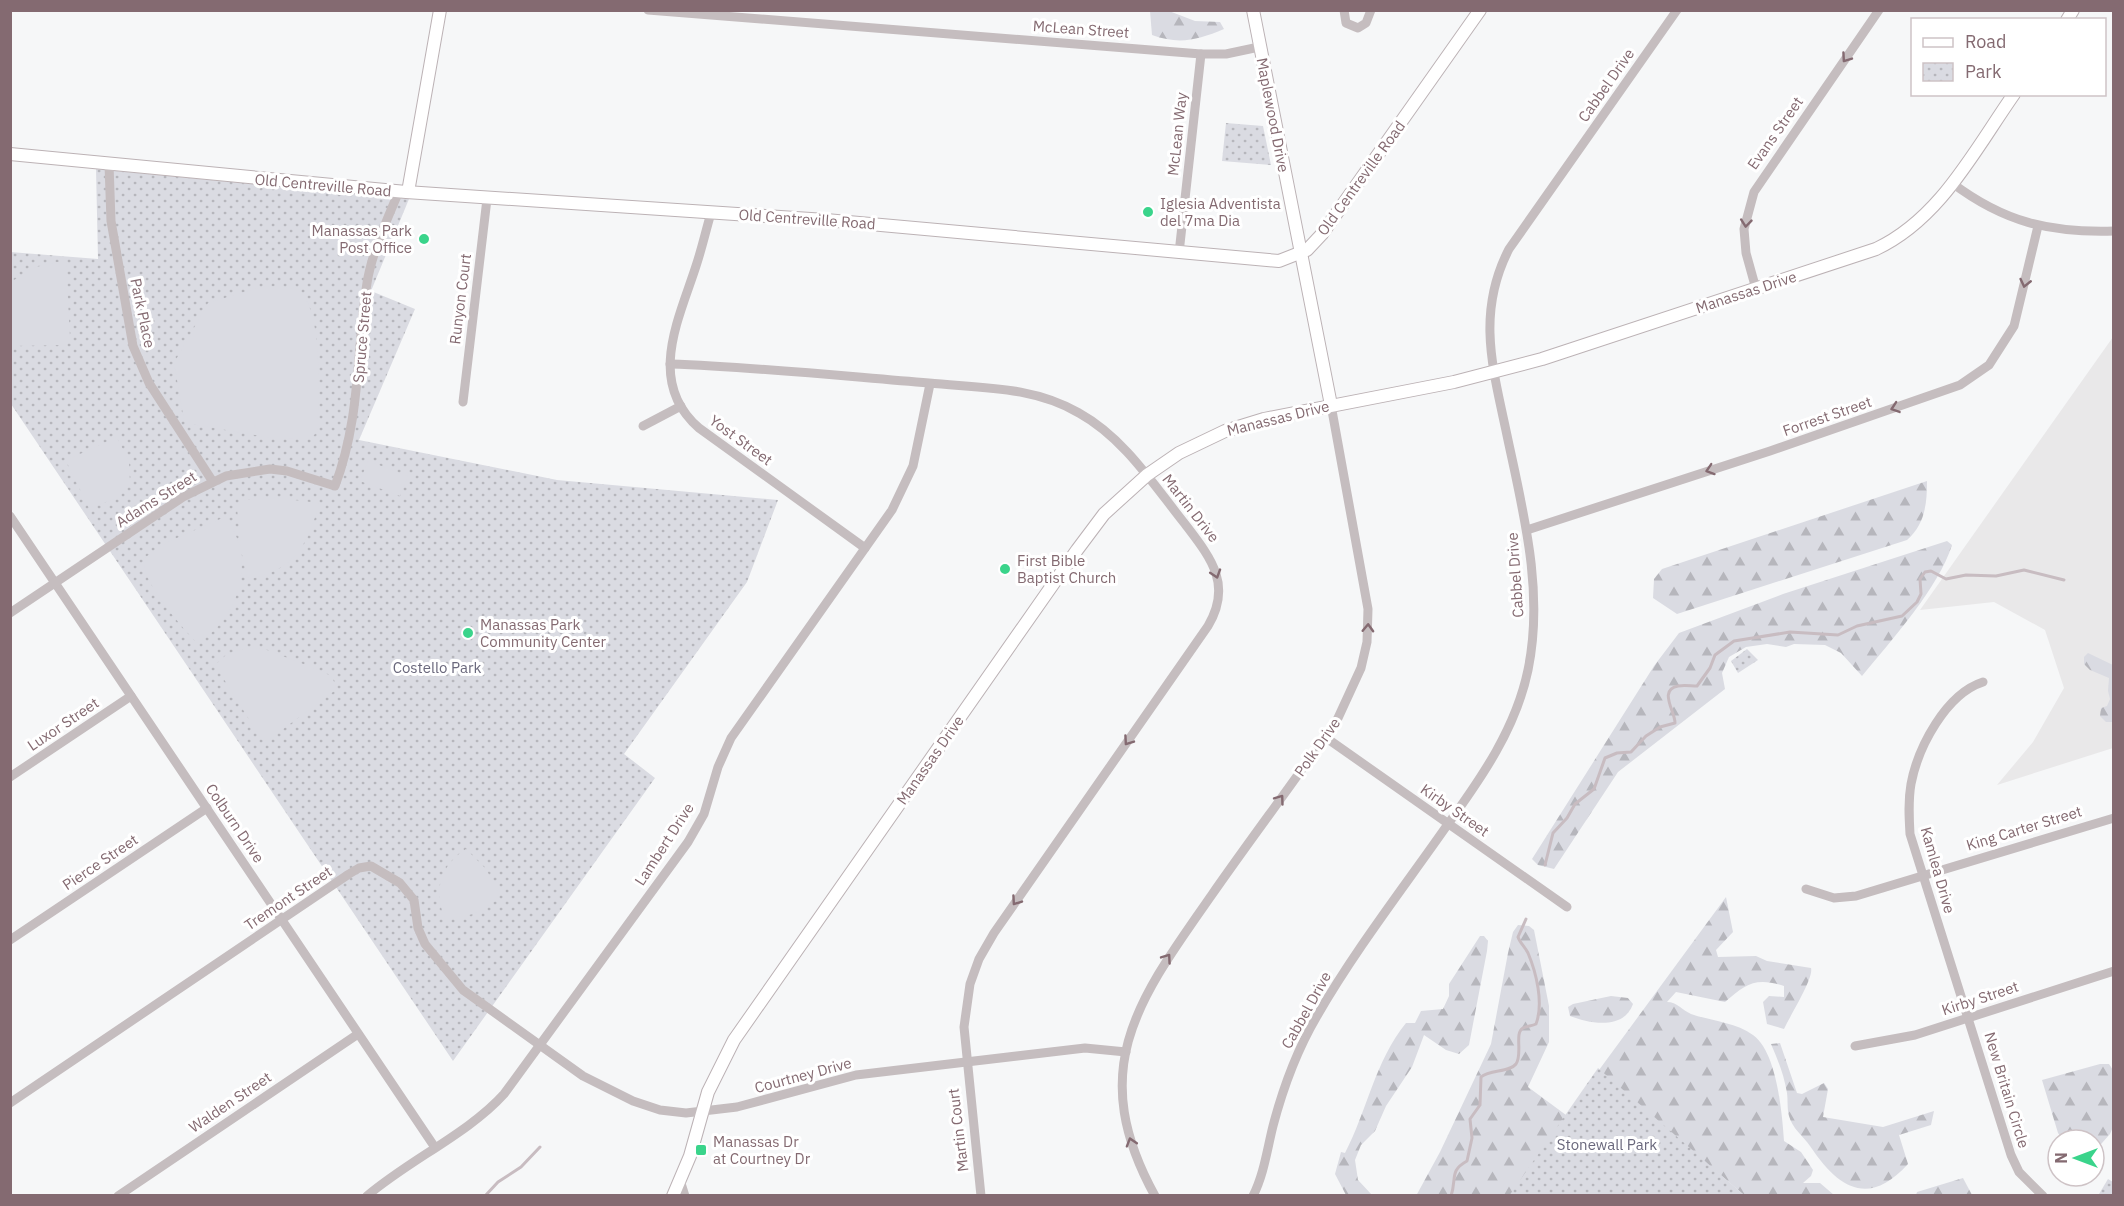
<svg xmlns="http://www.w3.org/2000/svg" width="2124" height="1206" font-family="'IBM Plex Sans',sans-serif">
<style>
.built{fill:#e9e8e9}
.forest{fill:url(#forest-firs)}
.park{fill:url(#park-dots)}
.pitch{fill:#dadbe2}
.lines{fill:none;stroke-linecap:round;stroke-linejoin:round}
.stream{stroke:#c8bcc1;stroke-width:3}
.secondary-casing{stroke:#bcb2b5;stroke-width:14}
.street{stroke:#c5bdbf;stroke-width:9}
.secondary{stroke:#fff;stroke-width:12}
.oneway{stroke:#846a71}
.poi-dot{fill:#3ad48b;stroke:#fff;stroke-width:2}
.labels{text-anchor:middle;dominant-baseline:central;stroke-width:6;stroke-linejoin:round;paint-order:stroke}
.street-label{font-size:15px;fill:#846a71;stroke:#fff}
.poi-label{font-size:15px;fill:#846a71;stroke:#fff;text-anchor:start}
.park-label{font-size:15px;fill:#6a687c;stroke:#fff}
</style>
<defs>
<pattern id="forest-firs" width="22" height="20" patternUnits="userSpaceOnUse" patternTransform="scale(1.5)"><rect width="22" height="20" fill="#dadbe2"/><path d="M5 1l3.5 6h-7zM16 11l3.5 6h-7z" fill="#b6b6bc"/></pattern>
<pattern id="park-dots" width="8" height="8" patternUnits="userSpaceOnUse" patternTransform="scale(1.5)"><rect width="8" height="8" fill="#dadbe2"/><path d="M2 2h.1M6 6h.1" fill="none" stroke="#b6b6bc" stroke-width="1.8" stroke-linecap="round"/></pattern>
</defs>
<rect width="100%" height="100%" fill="#f6f7f8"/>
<!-- built -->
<path class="built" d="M2113,337V748L1997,785L2033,742L2064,688L2045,630L1994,602L1920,610Z"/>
<!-- forest -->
<g class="forest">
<path d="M1150,11H1169L1195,21L1220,22L1224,29C1198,40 1179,45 1152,35Z"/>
<path d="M1927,481C1927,504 1925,524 1907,540L1677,614L1653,598L1654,579L1662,569Z"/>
<path d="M1947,541L1952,545C1939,587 1891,641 1862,676L1841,653L1825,645L1794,644L1786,647L1767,644L1746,647L1729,657L1722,673L1725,689L1618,772L1554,869L1538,865L1532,859L1654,666L1679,633L1783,594Z"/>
<path d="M2088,653L2113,665V722H2106L2100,716L2101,708L2107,706L2110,699L2108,691L2109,678L2090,670L2084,664V657Z"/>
<path d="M1726,897L1733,932L1716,950L1718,957L1756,956L1767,961L1811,968C1814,978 1790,1016 1784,1029L1767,1024L1763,1002L1769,996L1784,997V986C1755,977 1746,984 1725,1002L1676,992L1667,1002C1677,1002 1682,1010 1691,1014C1711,1021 1735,1022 1753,1035C1777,1052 1782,1113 1784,1141L1801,1152L1813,1170L1811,1176L1803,1183H1820L1834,1195H1744L1717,1172L1704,1166L1671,1195L1416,1196L1440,1152L1491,1044L1508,953L1513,932L1518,925L1529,926L1534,930L1549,1006V1042L1528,1087L1566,1115Z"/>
<path d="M1480,936H1484L1488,941L1487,951L1469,1045L1459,1054L1446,1050L1424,1035L1412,1067L1386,1106L1375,1131L1361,1145L1355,1160L1358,1180L1372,1195H1346L1335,1174L1341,1152L1345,1153C1367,1111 1375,1061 1406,1023H1415L1421,1011L1443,1009L1449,996V984Z"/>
<path d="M1611,996L1628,998L1633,1004C1624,1030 1590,1024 1570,1016L1568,1007L1573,1004Z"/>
<path d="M1780,1043L1797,1093L1802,1094L1824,1083L1828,1089L1823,1117L1883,1127L1934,1111L1931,1125L1899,1135L1908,1164C1870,1206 1840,1191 1810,1146C1803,1136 1792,1128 1789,1116C1787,1109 1788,1100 1787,1093C1784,1075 1778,1060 1771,1044Z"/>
<path d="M2100,1064H2109L2113,1070V1127L2110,1134L2094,1152V1140H2063L2058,1133L2042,1080Z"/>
<path d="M1963,1178L1972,1195H1916L1917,1192Z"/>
</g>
<!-- park -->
<g class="park">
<path d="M1226,123L1263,126L1271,165L1222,161Z"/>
<path d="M96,169L409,199L371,291L415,309L359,440L557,480L778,500L747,582L624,754L655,778L453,1061L11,404L10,252L98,259Z"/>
<path d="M1747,649L1758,660L1738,673L1731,661Z"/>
<path d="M1598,1068L1744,1195L1509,1196Z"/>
<path d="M2108,1179L2113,1182V1195H2101L2099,1194Z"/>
</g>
<!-- pitch -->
<g class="pitch">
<path d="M57,262L66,263L70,338L64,345L11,346V282L32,268Z"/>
<path d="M261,287C273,287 292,284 302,294C323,316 319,403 317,432L310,439L272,438L186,423L184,420L174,363L208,303Z"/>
<path d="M117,437L129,462L130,484L115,499L89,508L67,463L69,459Z"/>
<path d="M368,461L408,476L400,496L360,481Z"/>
<path d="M268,497L319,503C308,545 295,569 250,579L247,577L241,550C245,588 231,623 197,643C181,626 140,581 144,558L170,541L227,516L241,547L237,508L241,501Z"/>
<path d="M250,647L267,650L324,672L332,677L337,689L267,741L262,740L215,665L227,654Z"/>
<path d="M466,849L486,869L499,893L497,900L473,914L446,920C432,893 440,865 466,849Z"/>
</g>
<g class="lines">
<!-- stream -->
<g class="stream">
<path d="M1545,865L1553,833L1567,818L1575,804L1594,789L1605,758L1617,753L1631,752L1646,736L1660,727L1675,723C1675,711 1658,690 1678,686C1684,685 1691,686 1697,686L1710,668L1715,655L1734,641L1790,632L1838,635L1857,626L1902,616L1917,602L1921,594L1920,579L1925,572L1931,571L1946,579L1966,575L1996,576L2024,570L2064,580"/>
<path d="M485,1196L498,1182L521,1167L540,1147"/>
<path d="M1451,1196C1457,1178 1449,1171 1467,1161L1472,1138L1470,1119L1480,1105L1481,1077C1490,1069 1509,1073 1516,1064C1523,1054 1514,1033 1523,1028C1527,1026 1532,1026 1536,1024C1544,1003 1536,972 1528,953C1525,947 1520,943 1518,937L1526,919"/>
</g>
<defs>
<g id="secondary">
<path d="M1253,10L1331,405"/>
<path d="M2067,20L2073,10"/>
<path d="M10,154L406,192L826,220L1279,261L1307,250L1322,234L1480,10"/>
<path d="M408,192L440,10"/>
<path d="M673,1196L690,1156L708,1092L734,1040L1077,550L1104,514L1147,475L1179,453L1225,431L1264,419L1454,382L1542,359L1876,249C1940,219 1974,151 2014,94"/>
</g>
</defs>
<!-- secondary casing -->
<use href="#secondary" class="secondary-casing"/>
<!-- street -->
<g class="street">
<path d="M648,10L1201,54H1226L1259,47"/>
<path d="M1344,10L1346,23L1358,28L1366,23L1371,10"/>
<path d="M109,164L111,221L133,346L149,383L213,482"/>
<path d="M1952,183C2004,222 2049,233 2114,231"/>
<path d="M711,213C706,230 702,248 696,266C679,319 646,382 699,428L865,548"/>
<path d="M1179,253L1201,54"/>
<path d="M1756,289L1746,253L1744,229L1754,192L1879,10"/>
<path d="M670,364C757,367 842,376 929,383C980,388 1033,386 1079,413C1124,438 1153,484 1185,524C1210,557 1233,584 1208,626L994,933L979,959L970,984L964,1027L981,1196"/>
<path d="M463,402L487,199"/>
<path d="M643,426L681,406"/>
<path d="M10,516L434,1146"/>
<path d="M1527,530L1770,451L1960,385L1989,365L2014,326L2038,226"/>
<path d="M10,613L183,497L226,476L270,469L287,471L335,486C361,417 356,353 367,283C372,252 387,220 399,191"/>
<path d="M1983,682C1946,694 1918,747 1911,784C1908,801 1909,817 1910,834L2011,1155L2019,1172L2043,1196"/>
<path d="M1325,737L1567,907"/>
<path d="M10,777L131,696"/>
<path d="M1806,889L1834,898L1856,896L2114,818"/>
<path d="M10,940L207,808"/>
<path d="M1855,1046L1915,1035L2114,971"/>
<path d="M10,1103L349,874L359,868L371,866L400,883L414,900L418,928L425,944L463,990L583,1076L633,1101L660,1110L686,1113L737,1107L856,1075L1085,1048L1126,1052"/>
<path d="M680,1180L685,1196"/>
<path d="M118,1196L358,1034"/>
<path d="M367,1196C409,1160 469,1133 504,1094L688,842L704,814L718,767L731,738L892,510L913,466L930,384"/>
<path d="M1155,1196C1085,1069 1138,1000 1211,896C1252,837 1297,778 1338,718L1361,668L1367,642L1368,609L1331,405"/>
<path d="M1253,1196C1264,1174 1267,1150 1273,1126C1283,1088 1297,1050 1317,1016C1355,950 1404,887 1448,824C1482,777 1516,728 1528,670C1544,593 1524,515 1508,440C1494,372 1475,315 1509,249L1677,10"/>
</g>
<!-- secondary -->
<use href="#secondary" class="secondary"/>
</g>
<!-- one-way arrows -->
<defs><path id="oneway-chevron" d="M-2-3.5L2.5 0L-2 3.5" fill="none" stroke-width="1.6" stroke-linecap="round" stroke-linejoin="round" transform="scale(1.5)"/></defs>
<g class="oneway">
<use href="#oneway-chevron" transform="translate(1846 58) rotate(125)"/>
<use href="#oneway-chevron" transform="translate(1746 223) rotate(96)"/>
<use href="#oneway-chevron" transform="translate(2025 283) rotate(103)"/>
<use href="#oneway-chevron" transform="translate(1895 408) rotate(161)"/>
<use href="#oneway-chevron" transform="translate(1710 470) rotate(162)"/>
<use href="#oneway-chevron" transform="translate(1216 574) rotate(72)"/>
<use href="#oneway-chevron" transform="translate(1368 628) rotate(-88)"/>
<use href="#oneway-chevron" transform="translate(1128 741) rotate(125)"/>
<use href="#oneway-chevron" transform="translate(1280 799) rotate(-54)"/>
<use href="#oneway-chevron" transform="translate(1016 901) rotate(125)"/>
<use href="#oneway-chevron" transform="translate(1167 958) rotate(-55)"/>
<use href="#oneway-chevron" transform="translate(1131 1142) rotate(-107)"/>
</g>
<!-- markers -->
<g class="poi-dot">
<circle cx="1148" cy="212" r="6"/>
<circle cx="424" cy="239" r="6"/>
<circle cx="1005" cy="569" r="6"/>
<circle cx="468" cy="633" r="6"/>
<rect x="695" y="1144" width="12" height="12" rx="3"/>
</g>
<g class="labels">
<!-- street labels -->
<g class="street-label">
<text transform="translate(1081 29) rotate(4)">McLean Street</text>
<text transform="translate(1606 85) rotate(-55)">Cabbel Drive</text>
<text transform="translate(1273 115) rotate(79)">Maplewood Drive</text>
<text transform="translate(1775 133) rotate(-55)">Evans Street</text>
<text transform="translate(1177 134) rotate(-84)">McLean Way</text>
<text transform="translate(1361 178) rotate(-54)">Old Centreville Road</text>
<text transform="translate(323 185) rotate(5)">Old Centreville Road</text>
<text transform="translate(807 219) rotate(4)">Old Centreville Road</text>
<text transform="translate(1746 292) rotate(-18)">Manassas Drive</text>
<text transform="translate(460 299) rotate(-83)">Runyon Court</text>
<text transform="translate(143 313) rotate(78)">Park Place</text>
<text transform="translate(362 337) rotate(-85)">Spruce Street</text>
<text transform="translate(1827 416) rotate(-19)">Forrest Street</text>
<text transform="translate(1278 418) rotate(-14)">Manassas Drive</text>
<text transform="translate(741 440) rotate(36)">Yost Street</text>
<text transform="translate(156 499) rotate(-32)">Adams Street</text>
<text transform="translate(1191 508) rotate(52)">Martin Drive</text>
<text transform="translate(1515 575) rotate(-94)">Cabbel Drive</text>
<text transform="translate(63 724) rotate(-34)">Luxor Street</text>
<text transform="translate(1317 747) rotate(-55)">Polk Drive</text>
<text transform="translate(930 760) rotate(-55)">Manassas Drive</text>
<text transform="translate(1455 810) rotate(35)">Kirby Street</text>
<text transform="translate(235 823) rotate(56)">Colburn Drive</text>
<text transform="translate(2024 828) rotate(-17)">King Carter Street</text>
<text transform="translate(664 844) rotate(-57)">Lambert Drive</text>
<text transform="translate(100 862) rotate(-34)">Pierce Street</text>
<text transform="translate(1938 870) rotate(74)">Kamlea Drive</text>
<text transform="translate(288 898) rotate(-34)">Tremont Street</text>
<text transform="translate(1980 998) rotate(-18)">Kirby Street</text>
<text transform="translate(1306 1010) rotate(-61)">Cabbel Drive</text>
<text transform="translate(803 1075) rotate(-15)">Courtney Drive</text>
<text transform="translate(2007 1090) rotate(73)">New Britain Circle</text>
<text transform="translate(230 1102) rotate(-34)">Walden Street</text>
<text transform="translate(958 1130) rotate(-97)">Martin Court</text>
</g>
<!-- poi labels -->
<g class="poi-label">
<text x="1160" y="203">Iglesia Adventista<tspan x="1160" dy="17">del 7ma Dia</tspan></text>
<text x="412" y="230" text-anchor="end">Manassas Park<tspan x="412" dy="17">Post Office</tspan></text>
<text x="1017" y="560">First Bible<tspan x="1017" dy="17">Baptist Church</tspan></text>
<text x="480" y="624">Manassas Park<tspan x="480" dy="17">Community Center</tspan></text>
<text x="713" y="1141">Manassas Dr<tspan x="713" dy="17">at Courtney Dr</tspan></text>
</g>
<!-- park labels -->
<g class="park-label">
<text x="437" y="667">Costello Park</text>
<text x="1607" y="1144">Stonewall Park</text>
</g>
</g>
<!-- border -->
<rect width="2124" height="1206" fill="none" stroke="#846a71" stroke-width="24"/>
<!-- legend -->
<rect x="1911" y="18" width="195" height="78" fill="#ffffff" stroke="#cec3c6" stroke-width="1.5"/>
<rect x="1923" y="38" width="30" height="9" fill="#ffffff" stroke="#cec3c6" stroke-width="1.5"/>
<text x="1965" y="48" font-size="18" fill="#846a71">Road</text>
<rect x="1923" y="63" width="30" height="18" fill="url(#park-dots)" stroke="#cec3c6" stroke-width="1.5"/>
<text x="1965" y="78" font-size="18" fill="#846a71">Park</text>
<!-- north arrow -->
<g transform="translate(2076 1158) rotate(270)"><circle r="28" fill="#ffffff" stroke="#cec3c6" stroke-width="1.5"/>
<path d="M0-4.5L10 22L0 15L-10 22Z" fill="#3ad48b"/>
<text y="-9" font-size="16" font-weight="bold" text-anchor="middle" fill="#846a71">N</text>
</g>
</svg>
